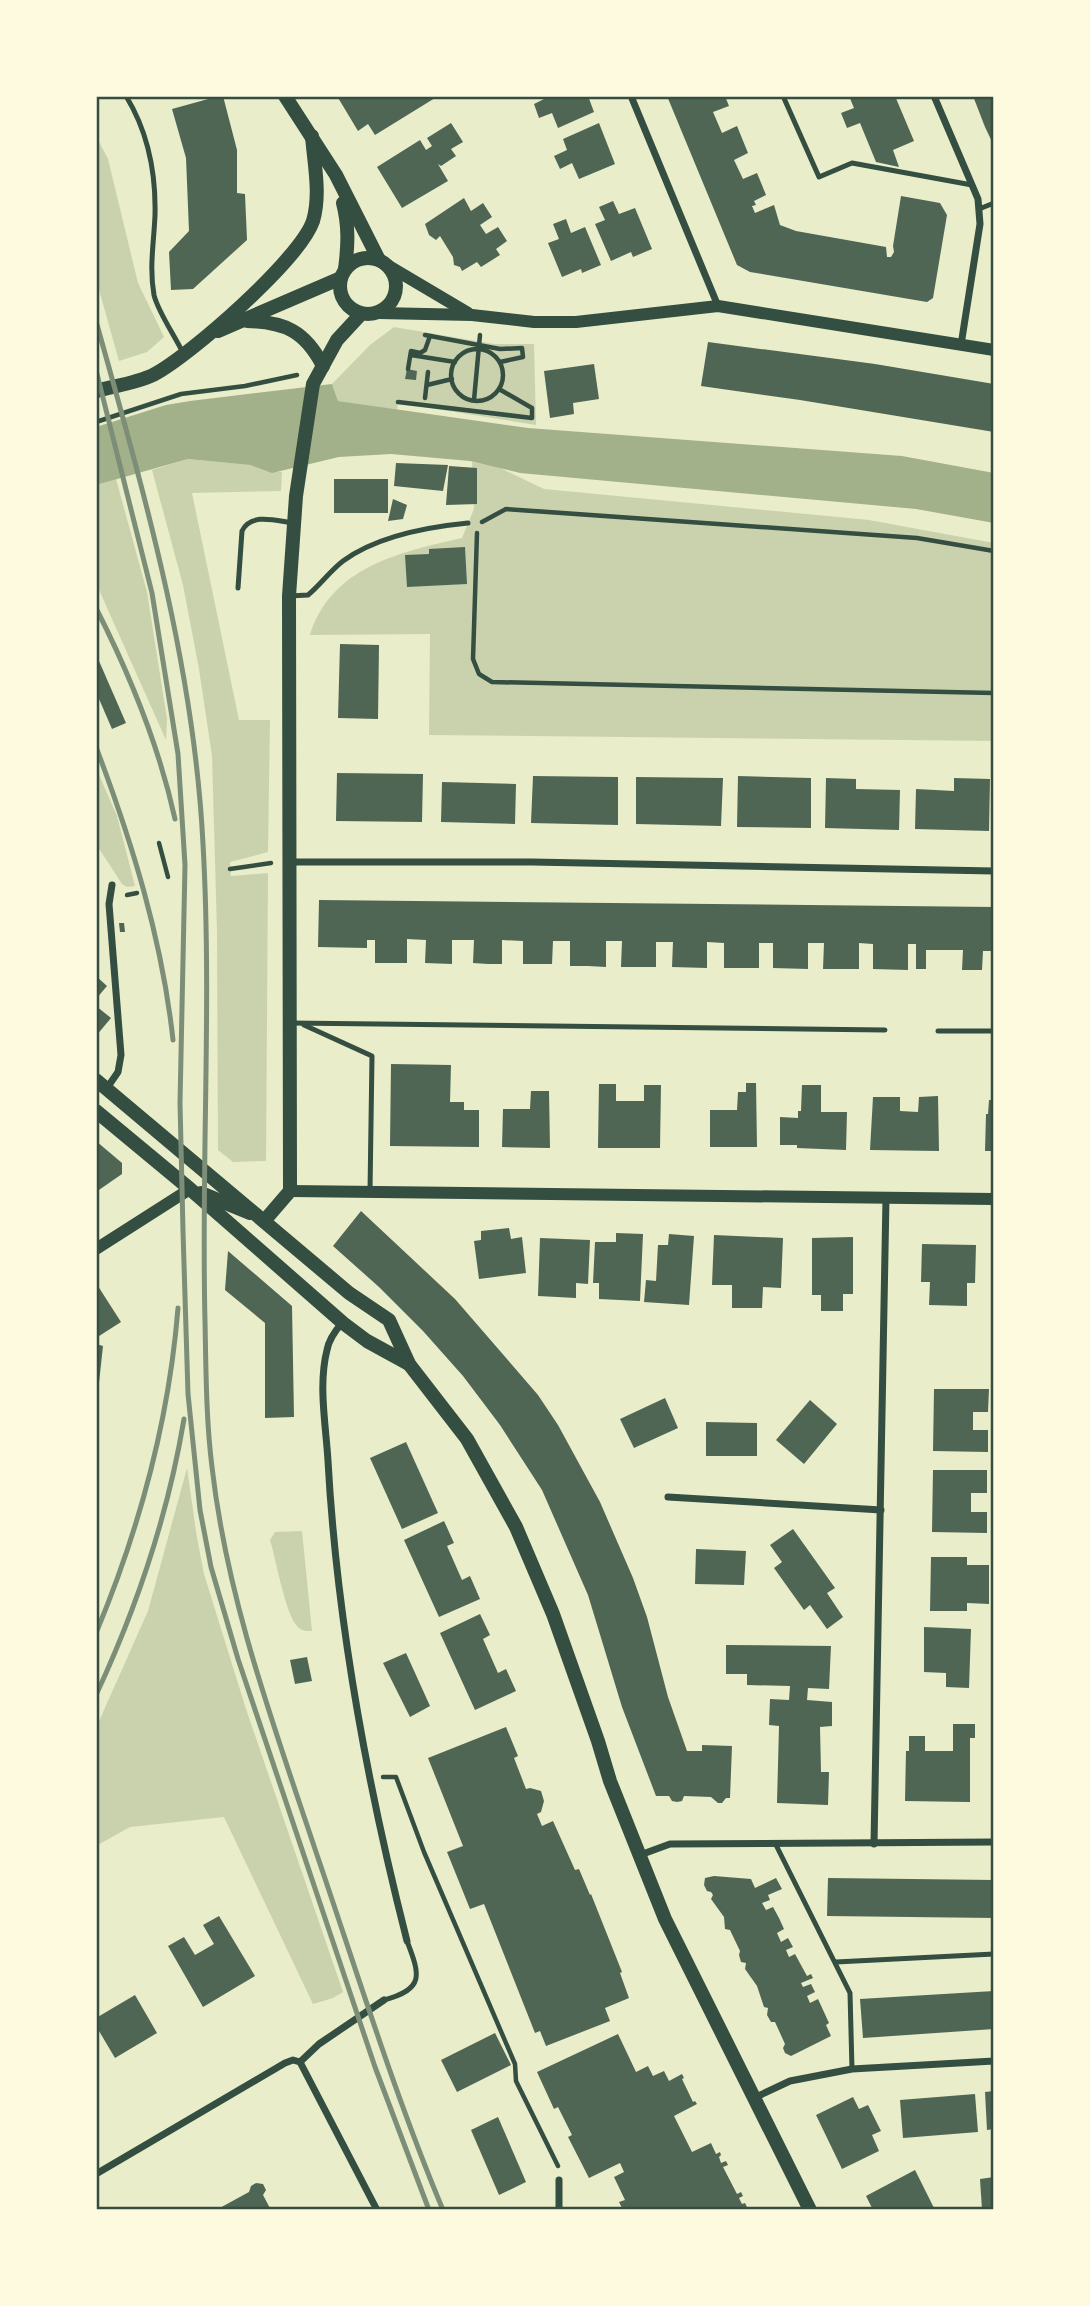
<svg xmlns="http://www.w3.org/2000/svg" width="1090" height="2306" font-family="Mulish,sans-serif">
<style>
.green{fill:#cad2ad}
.water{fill:#a3b18a}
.building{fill:#4f6655}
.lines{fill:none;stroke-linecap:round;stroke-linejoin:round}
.path{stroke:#344e41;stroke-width:4.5}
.service{stroke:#344e41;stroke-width:5}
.minor{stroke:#344e41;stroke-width:7}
.tertiary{stroke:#344e41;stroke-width:12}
.secondary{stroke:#344e41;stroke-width:14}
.rail{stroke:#7c8e77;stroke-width:5}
.neatline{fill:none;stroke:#344e41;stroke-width:2.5}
</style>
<rect width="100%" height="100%" fill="#e9edc9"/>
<!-- green -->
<g class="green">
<path d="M96,136L108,159L138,283L164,337L147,352L119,361L96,279Z"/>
<path d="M394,327L494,344H534L536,425L398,403L397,410L338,401L332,384L370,345Z"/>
<path d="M188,459L250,465L266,471L282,472L281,491L192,493L239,720H270L268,852L230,862L231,876L268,873L266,1161L233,1162L218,1150L217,931L212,756L199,669L183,585L152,470Z"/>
<path d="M472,462L498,467L544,489L869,520L994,543V741L429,735L430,634L310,635C331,567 400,552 462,538L474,509Z"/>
<path d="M116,479L147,592L167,719L166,740L96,583V485Z"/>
<path d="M96,768L117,816L135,886L127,887L122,884L96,844Z"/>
<path d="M187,1468L197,1538L204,1574L246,1709L343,1992L333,1998L313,2004L224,1817L130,1827L96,1846V1728L148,1611Z"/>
<path d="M302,1531L312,1631C306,1631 301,1631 297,1626C285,1613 276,1559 270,1540L275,1532Z"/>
</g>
<!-- water -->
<path class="water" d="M332,384L338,401L528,428L902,456L994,473V523L916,509L520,473L470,461L391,454L339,457L272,473L250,465L188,459L96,485V427L166,405L190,401Z"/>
<!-- building -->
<g class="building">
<path d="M219,96H223L237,150V193L245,194L247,240L193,289L171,290L169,252L189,231L186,158L172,109Z"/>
<path d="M337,96H434L435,98L375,135L368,124L358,131Z"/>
<path d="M545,96H588L594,112L558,128L552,113L539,118L534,104L546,98Z"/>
<path d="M667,96H725L729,106L713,112L722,133L737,126L748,153L734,160L743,179L757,173L766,195L754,201L756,205L752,206L755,213L774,205L780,225L796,231L886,247L887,257H891L894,252L893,246L901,196L940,203L947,215L933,298L927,302L750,272L737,265Z"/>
<path d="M849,96H895L914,141L893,150L899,167L876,162L860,123L847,128L841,113L854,108Z"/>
<path d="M973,96H994V146L985,127Z"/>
<path d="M451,123L463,142L451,149L456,156L441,166L438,164L448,181L402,208L377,167L420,140L426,150L432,146L427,138Z"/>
<path d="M599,123L615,164L579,179L572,163L560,169L554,156L567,150L563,139Z"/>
<path d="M464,198L471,211L483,203L492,217L480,225L486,234L498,227L507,241L496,249L500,255L481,267L477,262L462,271L460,267L454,265L453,257L440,236L436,240L429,235L425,224Z"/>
<path d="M613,201L619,214L635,208L652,249L633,257L631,252L611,261L595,224L605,220L599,207Z"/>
<path d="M566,219L571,233L585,227L601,265L582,273L581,269L562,277L548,243L559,239L553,224Z"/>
<path d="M708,342L875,364L994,384V432L800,400L701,386Z"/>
<path d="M594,364L599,399L573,403L574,414L550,418L544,371Z"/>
<path d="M407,369L417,371L416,380L405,379Z"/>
<path d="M396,463L448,465L443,491L394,486Z"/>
<path d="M449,466L477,468V504L446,505Z"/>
<rect x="334" y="479" width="54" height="34"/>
<path d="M393,499L407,505L403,519L388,521Z"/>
<path d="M465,547L467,584L407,587L405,555L429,554V549Z"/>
<path d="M340,644L379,645L378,719L338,718Z"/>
<path d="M99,661L126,723L112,729L96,692V662Z"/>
<path d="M337,773L423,774L422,822L336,821Z"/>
<path d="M533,776L618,777V825L531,823Z"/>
<path d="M738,776L811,778V828L737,827Z"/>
<path d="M636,777L723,778L721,826L636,824Z"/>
<path d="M826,778L856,779V789L900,790L899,830L825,828Z"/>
<path d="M954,778L990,779L989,831L915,829L916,789L954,791Z"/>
<path d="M442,782L516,784L515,824L441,822Z"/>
<path d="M319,900L994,907V951H983L982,970H962L963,950H926V969H916V944H908V970L873,969V944L859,943V969H823L824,943H808V969L773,968V943H759V968H724V943L707,942V968L672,967L673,942H656V967H621L622,941H606V967L588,966H570V941H553L552,964H523V941L502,940V964H488L473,963L474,940H452V964L425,963L426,940L407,939V963H375V940H367V948L318,947Z"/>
<path d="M119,923H124L125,932H120Z"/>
<path d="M96,976L107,986L96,999Z"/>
<path d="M96,1006L111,1018L96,1036Z"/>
<path d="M391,1064L451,1065L450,1102H464V1110H479V1147L390,1146Z"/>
<path d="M746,1083H756L757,1147H710V1110H737L738,1092H746Z"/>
<path d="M599,1084H616V1101H644V1085H661L660,1148H598Z"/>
<path d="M802,1085H821V1112H847L846,1150L797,1148V1145H780V1117L798,1118V1111H801Z"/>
<path d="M531,1091H549L550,1148L502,1147L503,1109H530Z"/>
<path d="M938,1096L939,1151L870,1150L873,1097H900V1111L918,1112L919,1097Z"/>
<path d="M989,1100H994V1151H985L986,1114H988Z"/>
<path d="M96,1141L122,1163V1174L96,1192Z"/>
<path d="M361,1211L455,1299L538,1395L558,1425L600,1502L633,1578L647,1617L668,1697L687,1751H702V1745L732,1746L730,1798H726L722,1803H718L711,1797L684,1796L682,1801L677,1802L672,1801L669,1796H656L622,1707L588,1595L542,1490L500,1425L463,1376L423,1331L379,1287L333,1246Z"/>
<path d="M509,1228L511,1239L522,1237L526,1273L479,1279L474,1241L481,1240V1231Z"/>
<path d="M616,1233L643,1234L640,1301L599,1299V1283H593L595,1242H616Z"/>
<path d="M669,1234L694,1236L689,1305L644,1302L646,1280L656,1281L658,1245H668Z"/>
<path d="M714,1235L783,1238L781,1288L763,1287L762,1308H732V1285H712Z"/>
<path d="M853,1237V1294H843V1311H821V1295H812V1238Z"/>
<path d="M540,1238L590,1240L588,1284L576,1283V1298L538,1296Z"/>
<path d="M922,1244L976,1245L975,1283H967V1306L929,1305L930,1282H921Z"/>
<path d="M228,1251L292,1306L294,1417L265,1418V1323L225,1290Z"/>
<path d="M96,1283L121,1322L96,1338Z"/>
<path d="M96,1344L103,1346L98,1392H96Z"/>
<path d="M934,1389H989L988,1412H973V1430H988V1452L933,1451Z"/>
<path d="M665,1398L678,1428L634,1448L620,1419Z"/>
<path d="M810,1400L837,1424L804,1464L776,1440Z"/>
<path d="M706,1422L757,1423V1456H706Z"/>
<path d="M406,1442L438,1513L402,1529L370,1458Z"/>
<path d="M933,1470H987V1493H971V1512H987V1533L932,1532Z"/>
<path d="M444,1521L454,1543L447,1546L462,1580L470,1576L480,1599L439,1617L404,1540Z"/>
<path d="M793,1529L835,1588L827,1593L843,1617L827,1629L810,1605L804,1610L774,1568L782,1562L770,1545Z"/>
<path d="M696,1549L746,1551L744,1585L695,1584Z"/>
<path d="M931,1557H967V1565H989V1604L967,1603V1611H930Z"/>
<path d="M480,1614L490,1635L483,1639L498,1673L506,1669L516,1691L475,1710L440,1633Z"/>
<path d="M924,1627L971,1629L969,1688L946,1687V1673L924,1672Z"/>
<path d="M726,1645L831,1646L829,1689L808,1688L807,1700L832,1702V1726L820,1727L821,1772H829L828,1805L777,1803L779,1726L769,1725L770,1699L789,1700L790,1686L747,1685V1674H726Z"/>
<path d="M406,1653L430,1706L410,1717L383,1663Z"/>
<path d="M307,1657L312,1681L295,1684L290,1660Z"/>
<path d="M953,1724H975V1738H970V1802L905,1801L906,1751H909V1736H925V1751H953Z"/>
<path d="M506,1727L518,1756L514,1758L526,1789L530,1788L541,1791L544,1801L541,1812L537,1814L542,1826L553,1821L575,1870L579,1869L590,1895L591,1894L622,1972L620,1973L629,1998L605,2008L610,2021L546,2046L540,2031L535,2033L484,1904L470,1909L447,1852L463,1846L428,1758Z"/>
<path d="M714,1876L751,1879L755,1888L776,1878L782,1889L768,1895L770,1900L762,1903L766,1910L773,1907L779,1918L784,1929L777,1933L781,1942L788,1938L793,1947L786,1950L789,1957L795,1954L807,1976L811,1974L813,1978L801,1983L803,1987L811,1984L815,1992L807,1996L810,2003L818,1999L829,2023L826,2025L831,2036L791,2056L785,2053L783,2048L785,2044L775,2022H771L767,2015L768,2008L764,2007L757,1986L745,1969L746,1963L741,1962L739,1955L740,1951L730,1930L725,1929L724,1917L711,1899L713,1895L711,1892L707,1891L704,1885L705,1878Z"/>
<path d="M828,1878L994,1880V1918L827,1916Z"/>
<path d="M219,1916L255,1976L203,2007L168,1946L184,1937L195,1955L214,1944L203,1925Z"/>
<path d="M994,1991V2029L863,2038L860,1999Z"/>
<path d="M135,1995L157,2033L115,2058L96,2026V2018Z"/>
<path d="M495,2033L511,2065L457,2092L441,2060Z"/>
<path d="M618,2034L636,2072L648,2066L653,2076L664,2071L669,2081L682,2074L684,2078L682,2079L693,2102L695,2101L697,2104L674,2116L692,2152L711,2143L716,2154L720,2152L721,2155L719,2157L721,2163L726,2161L728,2165L723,2167L737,2194L741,2192L743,2196L739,2198L742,2204L745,2203L747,2207L744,2210H623L619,2202L625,2200L614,2177L624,2172L620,2163L589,2178L568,2137L572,2135L558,2107L554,2109L537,2072Z"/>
<path d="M994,2091V2129L987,2130L985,2092Z"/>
<path d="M975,2094L978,2132L903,2138L900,2100Z"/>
<path d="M853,2097L859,2109L868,2105L881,2131L872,2135L879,2151L842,2169L816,2115Z"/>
<path d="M498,2117L526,2182L499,2195L471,2130Z"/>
<path d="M915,2170L935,2210H873L866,2196Z"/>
<path d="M994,2177V2210H982L980,2179Z"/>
<path d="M256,2183L263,2184L266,2190L263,2195L271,2210H216L249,2192L251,2186Z"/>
</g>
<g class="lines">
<!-- path -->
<g class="path">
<path d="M425,335L500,349L522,348L523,357L500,362"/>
<circle cx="477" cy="375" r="26"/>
<path d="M411,355L455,362"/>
<path d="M408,369L411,351L420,353L425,350L430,336"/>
<path d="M427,385L452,379"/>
<path d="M425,398L428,372"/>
<path d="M474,400L480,335"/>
<path d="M398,402L532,418V408L499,389"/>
<path d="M96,422L181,394L245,386L297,375"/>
<path d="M482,522L506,509L917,538L994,551"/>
<path d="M477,533L473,659L479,674L492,682L994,693"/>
<path d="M159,843L168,877"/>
<path d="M230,869L271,863"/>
<path d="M127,895L137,893"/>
<path d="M383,1777H396L424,1852L515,2064L516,2081L558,2166"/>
</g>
<!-- service -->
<g class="service">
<path d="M126,96C148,132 156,173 155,215C154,242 149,267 154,295C158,312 175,336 183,353"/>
<path d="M783,96L819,177L852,163L972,185"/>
<path d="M979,209L994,203"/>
<path d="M238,588L242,531C251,512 277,521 293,523"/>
<path d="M289,596L308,595C320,585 330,571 343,561C377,536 427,527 468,523"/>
<path d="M290,1023L885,1030"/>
<path d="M304,1025L372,1056L370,1191"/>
<path d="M938,1031H994"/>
<path d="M775,1843L850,1993L852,2069"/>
<path d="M836,1962L994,1954"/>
<path d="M384,2000C425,1989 420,1975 407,1941"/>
</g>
<!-- minor -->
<g class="minor">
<path d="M631,96L718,306"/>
<path d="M934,96L978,199L980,224L961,345"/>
<path d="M290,862H532L994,871"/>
<path d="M107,1088L118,1072L121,1055L109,904L112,885"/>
<path d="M342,1323C335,1331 329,1339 327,1350C318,1385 326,1426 328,1461C337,1624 367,1784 407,1941"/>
<path d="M668,1497L881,1510"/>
<path d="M874,1844L886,1198"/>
<path d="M640,1855L670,1844L994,1842"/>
<path d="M300,2062L377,2210"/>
<path d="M754,2098L790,2081L852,2069L994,2061"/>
<path d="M96,2174L285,2063L293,2060L300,2062L319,2044L384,2000"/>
<path d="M559,2180V2210"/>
</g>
<!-- tertiary -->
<g class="tertiary">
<path d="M387,265L468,313"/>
<path d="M379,313L472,315L534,322H576L718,306L994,350"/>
<path d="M290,1191L994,1199"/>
<path d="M96,1249L190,1189"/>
</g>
<!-- secondary -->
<g class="secondary">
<path d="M285,96L336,175L379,260"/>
<path d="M343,203C349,226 348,246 345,269"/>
<circle cx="368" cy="286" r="28"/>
<path d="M247,321C285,322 305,331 323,366"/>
<path d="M218,331L341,278"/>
<path d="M96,391C114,386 136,383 153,375C190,356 300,259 313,221C321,194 314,163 312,136"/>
<path d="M96,1080L349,1293L389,1320L409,1364L467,1439L516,1527L553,1614L598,1741L610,1781L665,1919L810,2210"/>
<path d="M96,1111L190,1189L343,1323L367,1341L409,1364"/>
<path d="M201,1193L250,1213"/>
<path d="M265,1220L290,1191L289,596L296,496L313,384L337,340L361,314"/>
</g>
<!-- rail -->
<g class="rail">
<path d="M96,321C144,493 194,665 203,844C212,1003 201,1162 205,1321C206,1370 206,1419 212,1467C227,1600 274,1726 316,1852C357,1972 394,2093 443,2210"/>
<path d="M96,370L152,593L178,754L185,865L180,1103L183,1231L188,1394L200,1510L211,1567L238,1659L375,2067L429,2210"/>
<path d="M96,608C130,675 159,746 175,819"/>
<path d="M96,747C132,842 162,939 173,1040"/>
<path d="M96,1633C139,1530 169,1420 178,1308"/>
<path d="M96,1695C137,1607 168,1515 184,1419"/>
</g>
</g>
<!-- border -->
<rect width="1090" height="2306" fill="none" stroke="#fefae0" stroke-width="196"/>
<rect x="98" y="98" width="894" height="2110" class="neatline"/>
</svg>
